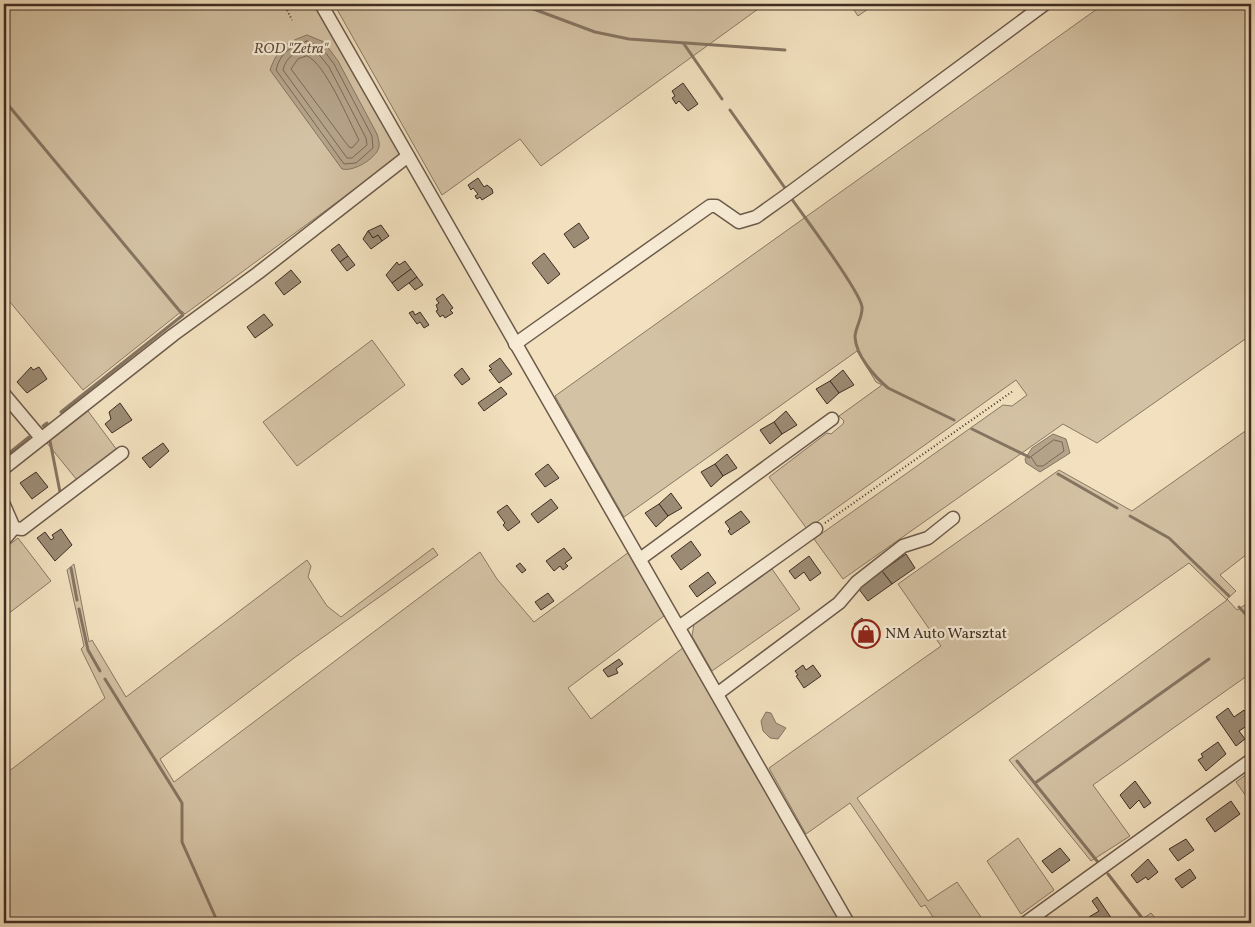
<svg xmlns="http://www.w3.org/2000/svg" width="1255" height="927" font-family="Vollkorn,serif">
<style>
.green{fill:#d4c2a4;stroke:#8a7864}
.water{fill:#b5a38a;stroke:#867461}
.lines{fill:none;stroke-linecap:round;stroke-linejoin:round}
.shore{stroke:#7a6857;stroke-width:1}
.stream{stroke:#867461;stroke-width:3}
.building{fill:#9c8b74;stroke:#3f2e24}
.minor-casing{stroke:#6c5a4a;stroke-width:15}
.path{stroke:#3f2e24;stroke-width:2;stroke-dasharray:1 2.5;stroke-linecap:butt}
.minor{stroke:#f7ebd5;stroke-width:12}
.labels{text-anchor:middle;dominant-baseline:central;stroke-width:4.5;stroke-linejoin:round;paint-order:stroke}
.park-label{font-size:15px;font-style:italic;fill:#5d4c3e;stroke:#f7ebd5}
.poi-label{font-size:15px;fill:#3f2e24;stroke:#f7ebd5;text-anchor:start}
</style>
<rect width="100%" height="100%" fill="#f2e0be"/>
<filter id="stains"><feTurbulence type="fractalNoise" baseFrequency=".004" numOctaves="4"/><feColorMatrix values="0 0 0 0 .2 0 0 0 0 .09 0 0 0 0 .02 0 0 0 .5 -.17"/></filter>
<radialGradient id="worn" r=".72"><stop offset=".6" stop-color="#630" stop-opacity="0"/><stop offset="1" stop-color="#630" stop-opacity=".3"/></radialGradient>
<!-- green -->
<g class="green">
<path d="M4,4H314L401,155L185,314L182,311L83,390L10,302L4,306Z"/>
<path d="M334,4H765L541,166L520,139L442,195Z"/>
<path d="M850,4H875L858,16Z"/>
<path d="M1104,4H1251V335L1097,443L1063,424L843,579L814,539L1003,405L1012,406L1027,395L1016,380L807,529L769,477L827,433L831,434L843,424L844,421L839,416L882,385L876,382L857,351L624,517L555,396Z"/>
<path d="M372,340L405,385L297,466L263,422Z"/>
<path d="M88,411L117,450L77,480L47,443Z"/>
<path d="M1251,427V551L1220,575L1236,591L1227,599L1237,610L1248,603L1251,606V673L1093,785L1130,836L1091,861L1009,760L1227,600L1189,563L857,798L928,901L957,882L985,923H937L925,905L921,907L850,803L806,834L769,768L941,646L898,584L1059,470L1132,511Z"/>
<path d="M18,538L51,581L4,617V549Z"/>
<path d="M433,548L438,555L294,658L160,759L174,782L480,552L497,579L534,622L629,552L664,616L568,688L591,719L684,647L738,746L843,923H4V775L105,698L81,649L84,646L67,570L74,564L89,642L92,640L126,697L307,560L311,566L308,577L327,606L341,617Z"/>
<path d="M772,569L800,609L712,671L692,636L694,624Z"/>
<path d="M1251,771V803L1236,782Z"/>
<path d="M1018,838L1054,890L1021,914L987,861Z"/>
<path d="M1151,913L1160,923H1137Z"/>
</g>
<!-- water -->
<g class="water">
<path d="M307,35L324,42L338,61L377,134C378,138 380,143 379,147C376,159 353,172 342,169L270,70C278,48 285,43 307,35Z"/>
<path d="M1053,434L1066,439L1070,453L1040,472L1026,463L1025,459L1032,448Z"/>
<path d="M766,712L771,713L776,723L786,728L778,739L770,738L763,731L761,721Z"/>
</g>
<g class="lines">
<!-- shore -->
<g class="shore">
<path d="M307,41L321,47L334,64L372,136L373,148L356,163L344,164L276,70C280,53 291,46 307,41Z"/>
<path d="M307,48L317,52L329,67L366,138L367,145L352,158H347L283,70C286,57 295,52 307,48Z"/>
<path d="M307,56C325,63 349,121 359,140L352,148L349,147L291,69L298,59Z"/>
<path d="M1054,440L1062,442L1064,451L1043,466H1037L1031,457Z"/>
</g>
<!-- stream -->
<g class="stream">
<path d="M520,4L595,32L629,39L785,50"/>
<path d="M684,44L722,99"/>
<path d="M4,100L183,315L61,412"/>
<path d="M730,110L785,188"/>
<path d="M791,198C803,215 861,292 862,307C863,317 855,328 855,337C856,356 875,377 888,388L954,420"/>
<path d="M43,426L47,423"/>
<path d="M972,429L1029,457"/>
<path d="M50,441L60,492"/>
<path d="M8,454L29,437"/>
<path d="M1058,474L1117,508"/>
<path d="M1130,516L1169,538L1229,596"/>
<path d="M71,568L77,600"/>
<path d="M1239,607L1251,620"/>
<path d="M79,609L88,650L100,671"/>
<path d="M105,679L182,803V842L218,923"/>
<path d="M1017,761L1097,861"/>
<path d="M1035,783L1209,659"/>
<path d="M1108,874L1146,923"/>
</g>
</g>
<!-- building -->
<g class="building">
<path d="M683,83L698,104L688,111L679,101L676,104L672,98L675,96L672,91Z"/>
<path d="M478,178L484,187L487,185L492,189L493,193L482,200L480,197L477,199L475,196L478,194L473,188L471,190L468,185Z"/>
<path d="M579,223L589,238L574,248L564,234Z"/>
<path d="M381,225L389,236L382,241L378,235L373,238L368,231Z"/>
<path d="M368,231L373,238L378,235L382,241L371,249L363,239Z"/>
<path d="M339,244L348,256L340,262L331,250Z"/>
<path d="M544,253L560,274L548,284L532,263Z"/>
<path d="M348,256L355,265L347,271L340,262Z"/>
<path d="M405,261L411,269L392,283L386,275L397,262L399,265Z"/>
<path d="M411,269L417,277L398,291L392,283Z"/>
<path d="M291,270L301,282L284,295L275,283Z"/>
<path d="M417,277L423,285L415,290L409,283Z"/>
<path d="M443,294L453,308L450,310L453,313L445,318L443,315L440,317L436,311L438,310L436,305L439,303L436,299Z"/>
<path d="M413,311L415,315L420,312L429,325L424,328L420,322L417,324L409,313Z"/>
<path d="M264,314L273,325L255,338L247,327Z"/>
<path d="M500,358L512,374L499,383L489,370L492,369L489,366Z"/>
<path d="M31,367L33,370L39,367L47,379L27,393L17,382Z"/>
<path d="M462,368L470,379L462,385L454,375Z"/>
<path d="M843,370L854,385L839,393L830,381Z"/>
<path d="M830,381L839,393L827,404L816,389Z"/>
<path d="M501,387L507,394L484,411L478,403Z"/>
<path d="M120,403L132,420L112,433L105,424L111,419L109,412Z"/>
<path d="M786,411L797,425L782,434L774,422Z"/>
<path d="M774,422L782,434L770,444L760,430Z"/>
<path d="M163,443L169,451L150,468L142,458Z"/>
<path d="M727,454L737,468L723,476L715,464Z"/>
<path d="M548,464L559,478L545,487L535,474Z"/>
<path d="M715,464L723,476L711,487L701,472Z"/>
<path d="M36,472L48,487L32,499L20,483Z"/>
<path d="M671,493L682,508L668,516L659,504Z"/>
<path d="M551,499L558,508L538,523L531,514Z"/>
<path d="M659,504L668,516L656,527L645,513Z"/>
<path d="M507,505L520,522L508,531L503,525L505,523L497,512Z"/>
<path d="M741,511L750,522L731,535L728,531L730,529L725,522Z"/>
<path d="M61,529L72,545L55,561L37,538L45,532L51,540L54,538L52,535Z"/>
<path d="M691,541L701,555L681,570L671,556Z"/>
<path d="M564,548L572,558L565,563L568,566L563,570L560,566L554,571L546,561Z"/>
<path d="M906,554L915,568L892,584L882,571Z"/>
<path d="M809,556L821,573L810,581L804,572L795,579L789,571Z"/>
<path d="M520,563L526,570L522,573L516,566Z"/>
<path d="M882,571L892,584L868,601L858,588Z"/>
<path d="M708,572L716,583L697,597L689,586Z"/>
<path d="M548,593L554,601L541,610L535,602Z"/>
<path d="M862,618L867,625L872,621L880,632L866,642L854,624Z"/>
<path d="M619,659L623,664L616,669L618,673L608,677L603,670Z"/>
<path d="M803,665L806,670L813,665L821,676L804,688L796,676L798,675L795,671Z"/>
<path d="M1228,708L1234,717L1244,710L1250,718L1246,720L1250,724L1239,731L1245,739L1236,746L1216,717Z"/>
<path d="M1218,742L1226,754L1206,771L1198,760L1203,757L1201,754Z"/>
<path d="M1135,781L1151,803L1144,808L1139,800L1130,809L1120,795Z"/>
<path d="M1231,801L1240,814L1215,832L1206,819Z"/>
<path d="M1186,839L1194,850L1178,861L1169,849Z"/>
<path d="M1060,848L1070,860L1052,873L1042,861Z"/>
<path d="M1148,859L1158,872L1148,880L1146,877L1137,883L1131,875Z"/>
<path d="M1190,869L1196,878L1182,888L1175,879Z"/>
<path d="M1097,897L1112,919L1105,923H1093L1089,917L1099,911L1092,901Z"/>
</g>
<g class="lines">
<defs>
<g id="minor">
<path d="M321,4L848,923"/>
<path d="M515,344L710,206H716L739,222L756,217L784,197L1045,4"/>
<path d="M4,394L41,438"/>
<path d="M4,468L173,335L258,273L408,156"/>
<path d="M4,505L14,528L22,529L122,453"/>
<path d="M4,540L14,528"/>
<path d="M640,559L832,419"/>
<path d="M679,627L816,529"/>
<path d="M717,694L839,603L857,582L903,546L928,538L953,518"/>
<path d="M1025,923L1251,760"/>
</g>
</defs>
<!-- minor casing -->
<use href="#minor" class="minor-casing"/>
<!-- path -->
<g class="path">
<path d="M284,4L292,20"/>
<path d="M226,8L231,4"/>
<path d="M825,523L1013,391"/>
</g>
<!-- minor -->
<use href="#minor" class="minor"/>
</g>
<!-- icons -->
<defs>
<symbol id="shop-ring" viewBox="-11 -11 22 22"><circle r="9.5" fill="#f7ebd5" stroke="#8f2418" stroke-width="1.5"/><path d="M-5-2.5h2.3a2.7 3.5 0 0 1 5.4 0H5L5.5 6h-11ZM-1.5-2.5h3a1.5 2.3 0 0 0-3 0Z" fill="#8f2418"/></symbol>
</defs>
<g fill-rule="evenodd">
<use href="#shop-ring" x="850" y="618" width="32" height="32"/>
</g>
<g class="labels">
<!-- park labels -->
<g class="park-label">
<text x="291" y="49">ROD "Zetra"</text>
</g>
<!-- poi labels -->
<g class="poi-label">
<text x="885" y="634">NM Auto Warsztat</text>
</g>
</g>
<!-- margin -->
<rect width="1255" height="927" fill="none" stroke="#f2e0be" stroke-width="20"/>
<rect x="5" y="5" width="1245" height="917" fill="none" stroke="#3f2e24" stroke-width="2.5"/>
<rect x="10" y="10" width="1235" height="907" fill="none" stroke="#3f2e24"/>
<rect width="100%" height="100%" filter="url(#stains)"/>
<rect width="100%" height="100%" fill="url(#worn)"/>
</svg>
